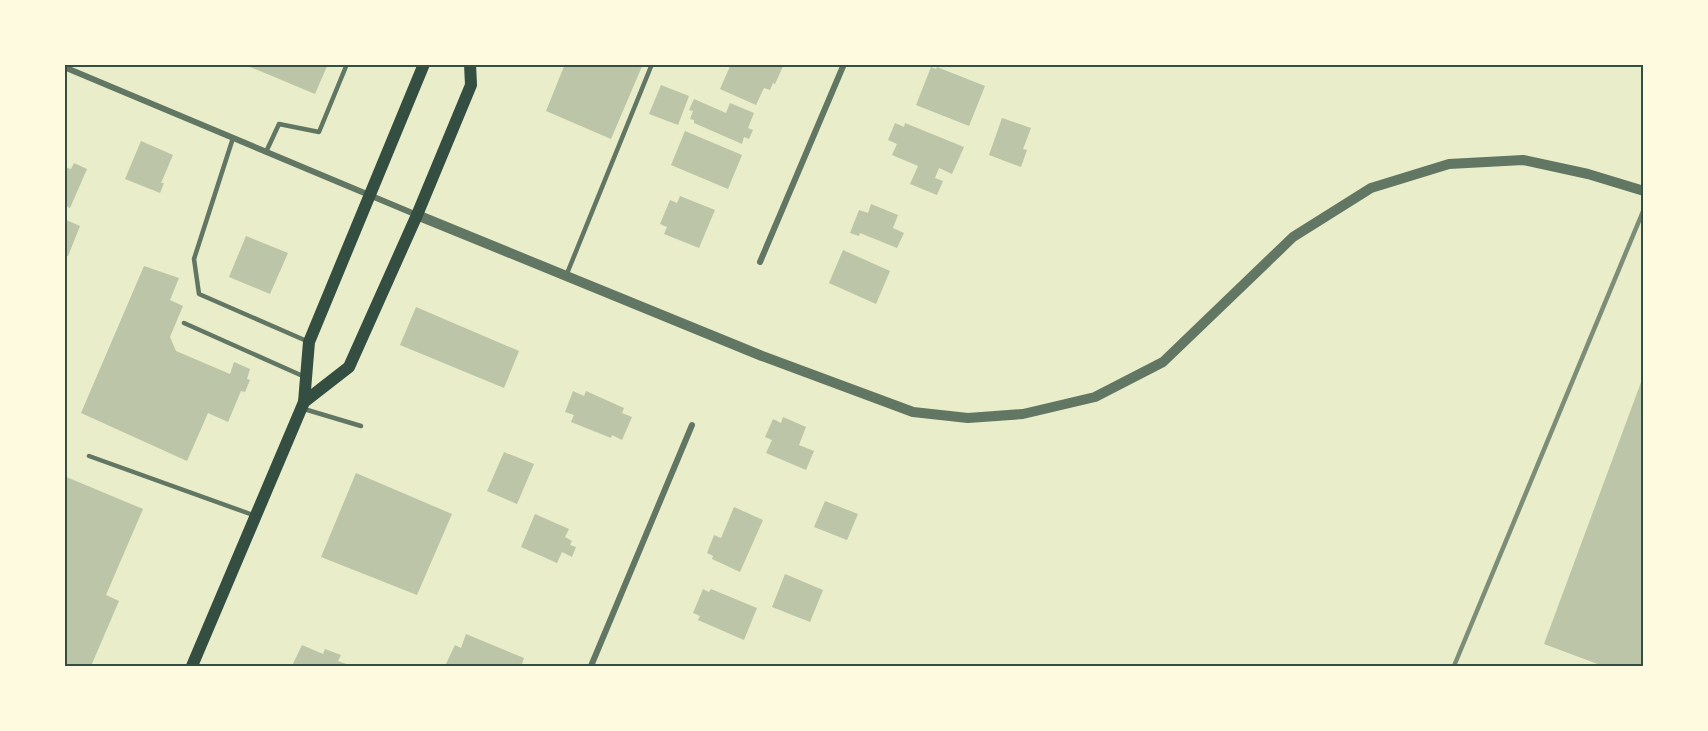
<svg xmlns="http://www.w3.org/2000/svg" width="1708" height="731" font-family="Inter,sans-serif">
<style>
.building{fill:#bcc5a7}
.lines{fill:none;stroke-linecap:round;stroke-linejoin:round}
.service{stroke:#617663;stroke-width:4.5}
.minor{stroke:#617663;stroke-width:6}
.tertiary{stroke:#617663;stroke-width:10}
.secondary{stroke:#344e41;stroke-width:12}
.rail{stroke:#7c8e77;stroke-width:4.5}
.neatline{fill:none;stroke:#344e41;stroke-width:2}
</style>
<rect width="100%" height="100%" fill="#e9edc9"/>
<!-- building -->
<g class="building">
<path d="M243,64H328L315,94Z"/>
<path d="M565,64H643L611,139L546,111Z"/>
<path d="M731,64H784L775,84L773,83L770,90L764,88L756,105L720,89Z"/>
<path d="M931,67L936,69L937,67L985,86L969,126L916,105Z"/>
<path d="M661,85L689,96L678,125L649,114Z"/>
<path d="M694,99L726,113L730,103L754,113L748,128L753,130L749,139L744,137L742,144L694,123V120L690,119L693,111L689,110Z"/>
<path d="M1002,118L1031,128L1023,149L1027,150L1021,167L989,155Z"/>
<path d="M895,123L904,127L905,123L964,147L952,174L939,168L935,178L943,181L937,195L910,184L918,166L892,155L897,144L888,140Z"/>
<path d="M685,131L742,155L728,189L671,165Z"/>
<path d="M141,141L173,155L161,183H164L160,193L125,179Z"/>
<path d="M74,163L87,169L70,208L64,205V167L71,169Z"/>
<path d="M680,196L715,210L699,248L664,234L667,227L660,224L670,200L677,203Z"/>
<path d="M871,204L898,215L893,228L904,233L897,248L860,233L859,236L850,233L859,210L868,213Z"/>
<path d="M64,219L80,226L68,256L64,255Z"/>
<path d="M246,236L288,253L270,294L229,277Z"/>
<path d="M843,250L890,271L876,304L829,283Z"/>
<path d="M144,266L179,278L170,300L183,306L170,337L176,351L230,374L234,362L250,369L247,379L250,380L245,392L241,391L228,422L208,413L187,461L81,413Z"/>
<path d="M416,307L519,351L504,388L400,345Z"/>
<path d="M1643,377L1644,666H1603L1544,644Z"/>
<path d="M573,391L584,396L586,391L624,408L622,413L632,417L622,440L612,435L611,438L571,422L574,415L565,412Z"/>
<path d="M783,417L806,427L799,445L814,451L806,470L766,453L772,440L765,437L773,419L781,423Z"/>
<path d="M504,452L534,464L517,504L487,491Z"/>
<path d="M356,473L452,514L417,595L321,557Z"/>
<path d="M64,476L143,509L106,595L119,601L91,666H64Z"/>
<path d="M825,501L858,514L847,540L814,527Z"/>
<path d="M734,507L763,520L740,572L712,559L713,556L707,553L714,535L721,538Z"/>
<path d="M535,514L569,529L565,537L572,541L570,545L576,547L572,557L562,552L557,563L521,547Z"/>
<path d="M785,574L823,590L810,622L772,607Z"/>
<path d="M703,589L709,592L711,589L757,608L744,640L698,620L700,616L693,613Z"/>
<path d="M466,634L524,658L522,664L527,666H445L455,645L461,648Z"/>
<path d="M302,645L323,654L325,649L341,655L338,661L352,666H292Z"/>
</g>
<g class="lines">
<!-- service -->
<g class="service">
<path d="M233,138L194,259L199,294L309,342"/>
<path d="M266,152L279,124L319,132L347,64"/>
<path d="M566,276L652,64"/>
<path d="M184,323L305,377"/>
<path d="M304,409L361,426"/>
<path d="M89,456L253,515"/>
</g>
<!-- minor -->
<g class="minor">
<path d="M64,67L417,215"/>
<path d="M760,262L844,64"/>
<path d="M591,666L692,425"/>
</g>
<!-- tertiary -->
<path class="tertiary" d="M417,215L762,356L913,412L968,418L1023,414L1095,397L1163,362L1293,237L1371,188L1449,164L1523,160L1588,174L1644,191"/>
<!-- secondary -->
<g class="secondary">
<path d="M304,402L349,367L417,215L471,85L470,64"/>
<path d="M192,666L304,402L309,342L424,64"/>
</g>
<!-- rail -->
<path class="rail" d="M1454,666L1644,209"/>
</g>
<!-- border -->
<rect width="1708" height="731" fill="none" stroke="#fefae0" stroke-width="132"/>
<rect x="66" y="66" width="1576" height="599" class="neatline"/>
</svg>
